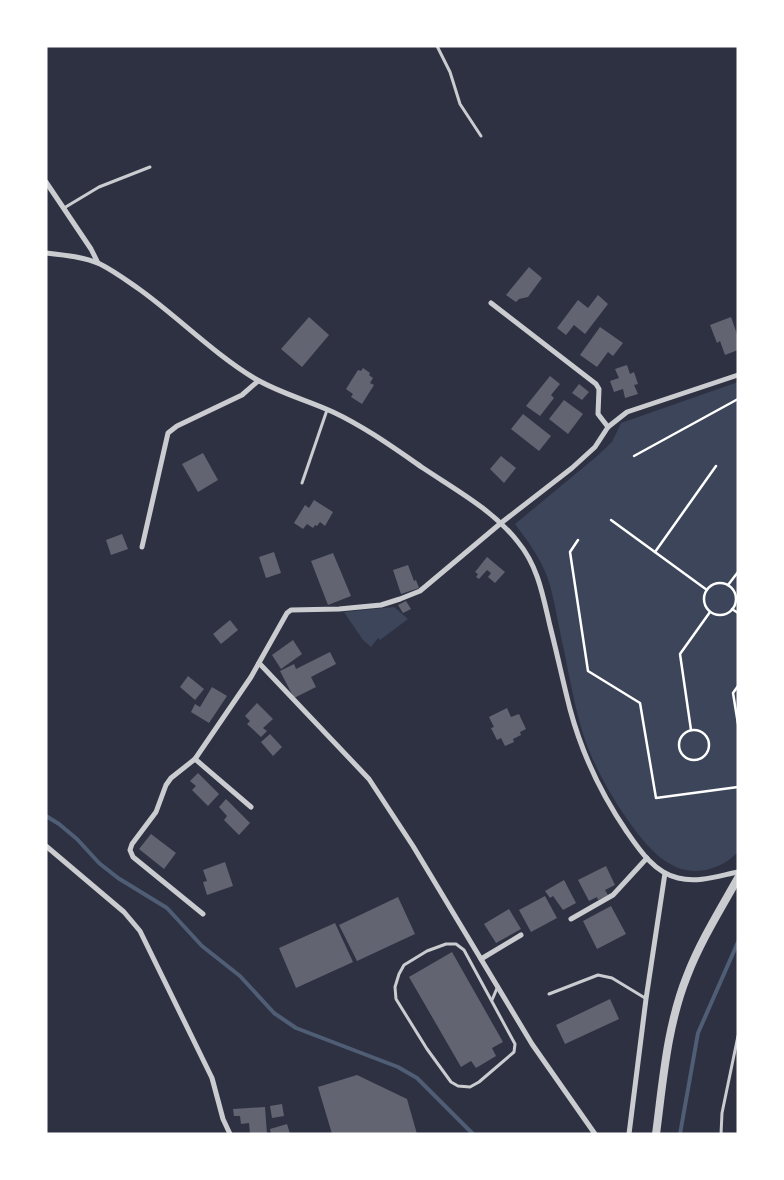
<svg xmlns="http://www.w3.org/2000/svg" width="784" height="1180" font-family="'Open Sans',sans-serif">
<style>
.green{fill:#3c4559}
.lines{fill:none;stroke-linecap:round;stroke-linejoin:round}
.stream{stroke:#4f5d75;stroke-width:4}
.building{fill:#626471}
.path{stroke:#fff;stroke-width:2.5}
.service{stroke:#caccd0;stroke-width:3}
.minor{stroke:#caccd0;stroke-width:5}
.tertiary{stroke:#caccd0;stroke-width:8}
</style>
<rect width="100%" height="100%" fill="#2d3142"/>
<!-- green -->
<g class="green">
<path d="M738,382V852C721,870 693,877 672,865C653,855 640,837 627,819C614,801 603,781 593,760C577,725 571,683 563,646C558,624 555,601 548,579C541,559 528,541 515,524L596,457L612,442L621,423Z"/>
<path d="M394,607L408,619L380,640L378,638L371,647L363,640L344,612Z"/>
</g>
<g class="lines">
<!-- stream -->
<g class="stream">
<path d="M46,816L59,824L77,839L99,863L118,878L167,908L202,946L240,976L274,1013L296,1028L398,1067L417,1078L473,1134"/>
<path d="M680,1134L698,1033L738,942"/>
</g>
</g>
<!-- building -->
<g class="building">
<path d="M529,267L542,278L528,297L519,299L516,302L506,295Z"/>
<path d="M598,295L608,304L585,334L574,325L566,335L557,328L578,300L588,308Z"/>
<path d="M309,317L329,335L302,367L281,349Z"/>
<path d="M731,317L738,337V350L725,355L720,341L717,343L710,325Z"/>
<path d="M600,327L623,343L613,356L608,352L597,367L580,355Z"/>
<path d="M627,365L630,374L634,372L638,384L634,385L638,394L625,398L623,389L614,392L610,381L619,378L615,369Z"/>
<path d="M363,368L370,373L369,375L373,378L370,383L374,385L362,404L351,397L353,394L346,389L358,370L361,371Z"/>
<path d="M550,376L560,384L551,395L554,398L540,416L526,406Z"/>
<path d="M579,384L589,392L582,400L572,393Z"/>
<path d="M564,400L583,414L568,434L549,419Z"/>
<path d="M523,414L551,436L539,451L511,429Z"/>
<path d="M203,453L218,480L198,492L182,464Z"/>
<path d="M501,456L516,468L504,483L490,469Z"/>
<path d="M314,500L333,512L325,526L320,522L317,526L315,525L313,528L307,524L303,529L294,523L305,505L309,508Z"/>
<path d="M122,534L128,549L111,555L106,540Z"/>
<path d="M274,552L281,573L266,578L259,557Z"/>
<path d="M333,553L351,596L328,605L311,561Z"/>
<path d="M487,557L505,572L495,583L488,577L491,573L487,570L479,579L476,577L478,574L475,572Z"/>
<path d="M408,565L414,581L416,580L419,588L401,594L393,570Z"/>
<path d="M406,601L411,609L403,613L398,605Z"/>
<path d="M230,620L238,630L221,644L213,634Z"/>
<path d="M293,640L302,654L281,669L272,655Z"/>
<path d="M330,652L336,664L311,677L316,687L294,698L280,671L294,664L296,669Z"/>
<path d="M188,676L204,689L195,700L180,687Z"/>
<path d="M212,687L227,696L209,723L191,712L195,704L200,707Z"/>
<path d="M257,703L273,719L263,728L267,731L261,737L247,724L250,721L245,716Z"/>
<path d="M507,708L511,717L519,714L526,729L520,732L521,735L513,739L514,742L505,746L501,738L497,740L491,728L494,727L489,717Z"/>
<path d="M270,734L282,747L273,756L261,742Z"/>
<path d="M198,773L219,794L208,806L192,790L196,786L190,781Z"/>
<path d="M226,799L250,823L239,835L224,820L227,816L219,807Z"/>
<path d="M151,834L176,853L164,869L139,849Z"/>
<path d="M225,862L233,886L207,895L203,882L207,881L203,870Z"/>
<path d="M606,866L615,885L605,890L608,895L598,900L597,897L589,901L578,880Z"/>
<path d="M564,880L576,903L563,910L553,896L550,898L545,891Z"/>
<path d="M545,896L557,918L531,932L519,910Z"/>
<path d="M398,897L415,934L357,961L339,925Z"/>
<path d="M611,906L626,934L597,949L583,921Z"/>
<path d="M509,909L521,929L496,943L484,924Z"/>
<path d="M335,923L353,962L296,988L279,948Z"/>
<path d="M452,952L503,1042L492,1048L496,1056L476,1068L471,1061L461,1067L409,977Z"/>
<path d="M610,999L619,1019L565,1044L556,1025Z"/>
<path d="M357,1075L407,1099L417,1134H332L318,1087Z"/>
<path d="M282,1104L284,1116L272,1118L270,1106Z"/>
<path d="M265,1107L267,1134H250L249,1123L241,1124L240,1116H234L233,1109Z"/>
<path d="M287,1124L290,1134H271L270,1129Z"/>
</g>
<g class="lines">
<!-- path -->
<g class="path">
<path d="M634,456L738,399"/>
<path d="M611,520L707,590"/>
<path d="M578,540L570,552L588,671L640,703L656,798L738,787"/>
<path d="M655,552L716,466"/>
<circle cx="720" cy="599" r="16"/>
<path d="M728,585L738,572"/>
<path d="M732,609L738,613"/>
<path d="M738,686L733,693L738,724"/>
<circle cx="694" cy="745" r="15"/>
<path d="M691,730L680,654L710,612"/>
</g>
<!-- service -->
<g class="service">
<path d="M437,46L450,72L460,104L481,136"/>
<path d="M64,208L99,187L150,167"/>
<path d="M302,483L327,410"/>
<path d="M446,944H456L464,950L515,1044L514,1052L479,1082L470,1087L458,1086L451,1082L427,1049L396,999L395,987L399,974L404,965L427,951Z"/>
<path d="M549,994L598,975L612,978L645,998"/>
<path d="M492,1000L498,986"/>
<path d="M721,1134L722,1113L738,1036"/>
</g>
<!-- minor -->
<g class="minor">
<path d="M46,182L91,249L98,263"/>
<path d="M46,253C64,255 84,257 100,264C114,271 126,280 139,289C178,317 213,353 254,378C279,393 307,400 333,412C365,427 394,448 423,468C456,490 493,510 518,542C538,566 543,596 550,626C557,653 563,682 570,709C582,754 601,794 627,832C640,851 655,873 678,878C698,883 718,876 738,872"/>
<path d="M491,303L596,384L599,389L598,414L608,427"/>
<path d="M142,547L168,433L177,426L242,395L258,381"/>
<path d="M259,663L369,779L413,846L532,1044L595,1134"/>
<path d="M195,759L251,807"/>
<path d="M46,846L124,912L140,931L212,1078L223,1119L230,1134"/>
<path d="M203,914L133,857L130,850L132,844L156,812L166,785L171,778L195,759L251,677L287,613L291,610L339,609L381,605L400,599L420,591L501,523L572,468L595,447L608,427L627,412L738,375"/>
<path d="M571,919L613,895L647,858"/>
<path d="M481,959L521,935"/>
<path d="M629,1134L646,999L665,873"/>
</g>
<!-- tertiary -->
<path class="tertiary" d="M656,1134C663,1081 667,1026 687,976C700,942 720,910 738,878"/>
</g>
<!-- border -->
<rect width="784" height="1180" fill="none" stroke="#ffffff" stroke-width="95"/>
</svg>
